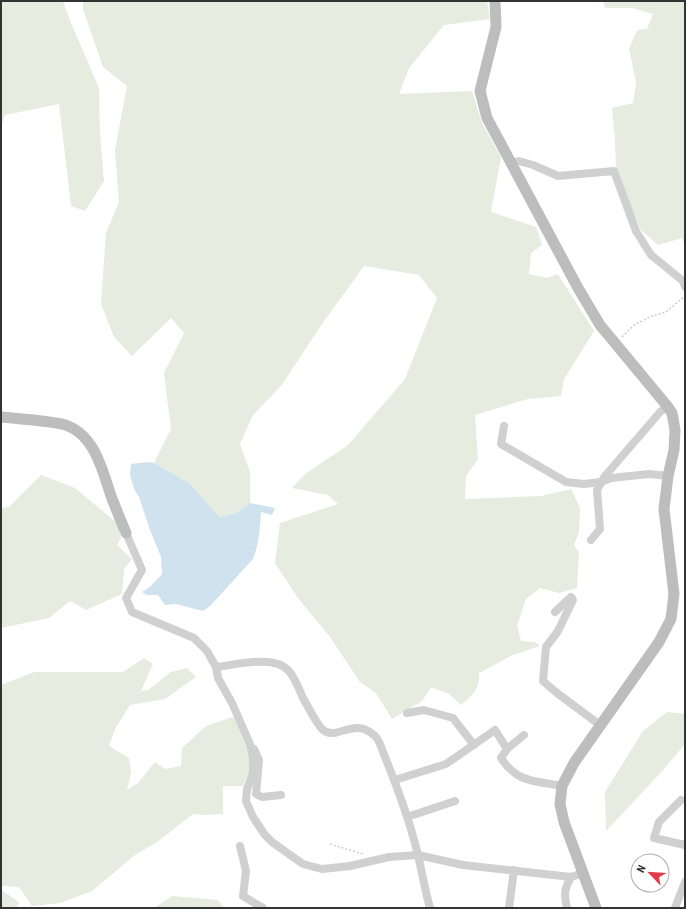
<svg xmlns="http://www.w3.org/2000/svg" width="686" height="909" font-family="'Roboto Condensed',sans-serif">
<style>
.green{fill:#e6ecdf}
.water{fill:#cfe2ee}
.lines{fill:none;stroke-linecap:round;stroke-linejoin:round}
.path{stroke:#cdcdcd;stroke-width:1.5;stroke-dasharray:2 2;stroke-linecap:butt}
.street{stroke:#d0d0d0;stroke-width:8}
.secondary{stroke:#bdbdbd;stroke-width:11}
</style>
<rect width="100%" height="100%" fill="#fff"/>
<!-- green -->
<g class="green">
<path d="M1,1H63L71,23L99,88L100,134L104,181L85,211L71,206L59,104L5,115L1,126Z"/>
<path d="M83,1H487L490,19L444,25L409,68L399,94L472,91L482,123L501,157L491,212L536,227L542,245L531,253L529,274L547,278L558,274L594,331L564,379L561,396L528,399L475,415L478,459L466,476L465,499L541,496L571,489L580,508L579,532L574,545L579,552L577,588L559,593L540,588L526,599L517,626L521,641L535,642L540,646L513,655L479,673C481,687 472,696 461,705L449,694L431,687L422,701L392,719L376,693L360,682L330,637L298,598L275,563L280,523L338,504L328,495L292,488L305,474L348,445L405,379L437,298L419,275L364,266L322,324L281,386L253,415L240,444L250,472V503L236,513L220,517L189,483L154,463L171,429L164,373L184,333L171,318L132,356L114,337L101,304L106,233L119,202L115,150L127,86L103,67L83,9Z"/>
<path d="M603,1H685V246L682,238L658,245L641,230L624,193L616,169L615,139L612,108L633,103L636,82L629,49L637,30L647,29L653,14L633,8H605Z"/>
<path d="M41,475L75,488L118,524L121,538L117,545L132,559L124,569L122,594L86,610L70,601L49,618L1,628V508L9,507Z"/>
<path d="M144,658L153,664L141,691L148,690L171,672L187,668L196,677L165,699L130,705L115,729L109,746L129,758L131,773L127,790L138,783L155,762L165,769L181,766L182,748L206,726L233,717L249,737L256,773L248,774L243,786H223V814L204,815L193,814L157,842L135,855L92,891L60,903L32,906L19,887L1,886V685L34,672H123Z"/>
<path d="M667,712L685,714V744L664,769L606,831L605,792L643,731Z"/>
<path d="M1,890L19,902L17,908H1Z"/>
<path d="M172,896L218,900L224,908H154Z"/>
</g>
<!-- water -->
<path class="water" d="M147,462L154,463L189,483L220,517L236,513L250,503L275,508L272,515L261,512C260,528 259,544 253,559L210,606L203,611L176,604L165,605L158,595H147L142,592L151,586L162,574L161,557L150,530L139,497L134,489L130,475L131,464Z"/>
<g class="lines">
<!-- path -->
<g class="path">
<path d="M622,337L634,325L652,316L666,312L685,296"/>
<path d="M330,844L363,854"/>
</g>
<!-- street -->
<g class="street">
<path d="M512,163L519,161L533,165L558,176L614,171L636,231L651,255L683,281L685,287"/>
<path d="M504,426L501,444L566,482L584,484L601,482L611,478L649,474L668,476"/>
<path d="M126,533L142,570L126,598L132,612L194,638L207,651L216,667L218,678L232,703L250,744L253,758V773L247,789L246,801L253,817L265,835L272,842L303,864L322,869L350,866L389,857L418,855L463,865L571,877L583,873"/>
<path d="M591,540L600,529L597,490L605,476L661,411L668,407"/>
<path d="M555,612L571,597L573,600L558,631L546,647L543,681L557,693L600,725"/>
<path d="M216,667C235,665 275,654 289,671C295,678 299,689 303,698C309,708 314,720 322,729C336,743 353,715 375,736C380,740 382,751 385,757C398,789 410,822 418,855C422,873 425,890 430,908"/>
<path d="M407,713L424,710L453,718L474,745"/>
<path d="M524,735L507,749L501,758C517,783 536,781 562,786"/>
<path d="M254,749L259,760L256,794L262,797L281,795"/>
<path d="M395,780L446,764L495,730L507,749"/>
<path d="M681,800L659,822L654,838L685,845"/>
<path d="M407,817L455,801"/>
<path d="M240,846L246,871L243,896L263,908"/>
<path d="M509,908L514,870"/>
<path d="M567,908C564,895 564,889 571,877"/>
<path d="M675,908L685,882"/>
</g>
<!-- secondary -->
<g class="secondary">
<path d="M495,1L496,27L480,91L487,118L578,288L600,325L668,407L672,413L675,430L674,450L668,476L664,509L674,594L671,619L659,642L574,763L562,786L560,804L564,822L596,908"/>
<path d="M1,417C21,419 42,420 62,424C94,432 102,469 111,496C116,509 121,521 126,533"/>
</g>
</g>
<!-- border -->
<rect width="686" height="909" fill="none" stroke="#333333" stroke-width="4"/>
<!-- north arrow -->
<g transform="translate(650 873) rotate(295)"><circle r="19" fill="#ffffff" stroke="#adadad"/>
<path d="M0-3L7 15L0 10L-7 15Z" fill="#e63946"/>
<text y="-6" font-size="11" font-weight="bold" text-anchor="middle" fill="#333333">N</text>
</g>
</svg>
